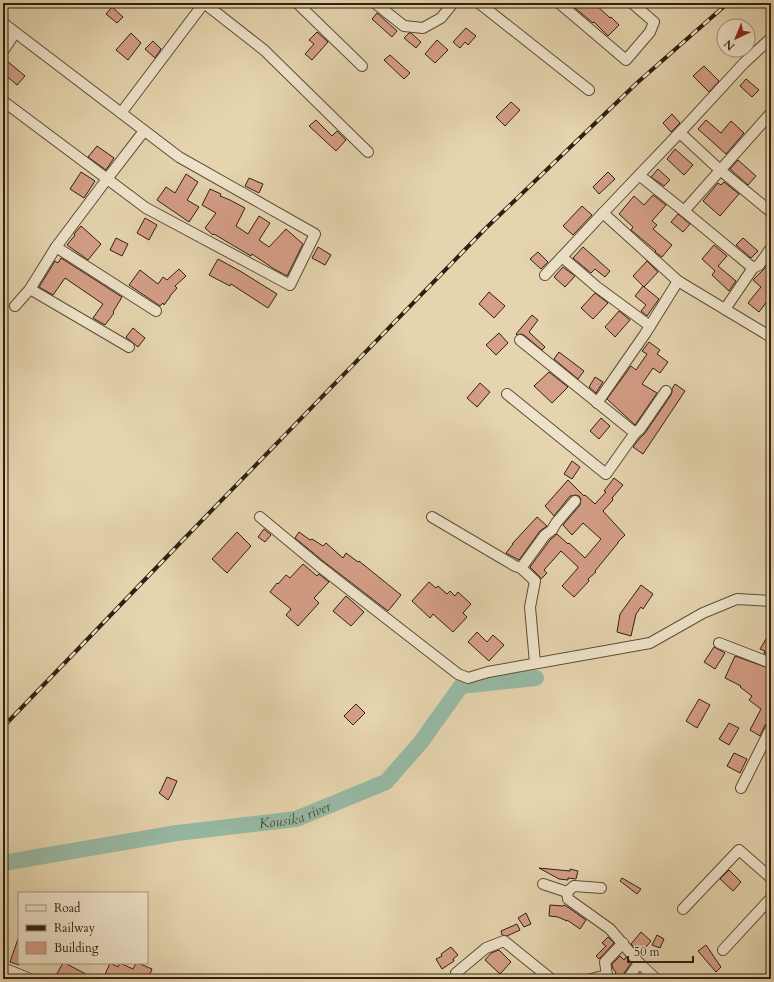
<svg xmlns="http://www.w3.org/2000/svg" width="774" height="982" font-family="Cardo,serif">
<style>
.lines{fill:none;stroke-linecap:round;stroke-linejoin:round}
.river{stroke:#97b9a4;stroke-width:16}
.building{fill:#d59e87;stroke:#2f200f}
.minor-casing{stroke:#5c4d37;stroke-width:12}
.minor{stroke:#eee3ca;stroke-width:10}
.rail-casing{stroke:#2f200f;stroke-width:4}
.rail{stroke:#eee3ca;stroke-width:2.5;stroke-dasharray:8;stroke-linecap:butt}
.labels{text-anchor:middle;dominant-baseline:central;stroke-width:3;stroke-linejoin:round;paint-order:stroke}
.water-label{font-size:14px;font-style:italic;fill:#4e4e3c;stroke:#eee3ca}
</style>
<rect width="100%" height="100%" fill="#e5d4ae"/>
<filter id="stains"><feTurbulence type="fractalNoise" baseFrequency=".005" numOctaves="4"/><feColorMatrix values="0 0 0 0 .2 0 0 0 0 .09 0 0 0 0 .02 0 0 0 .5 -.17"/></filter>
<radialGradient id="worn" r=".72"><stop offset=".6" stop-color="#630" stop-opacity="0"/><stop offset="1" stop-color="#630" stop-opacity=".3"/></radialGradient>
<g class="lines">
<!-- river -->
<path class="river" id="s1" d="M3,863L177,833L296,819L386,782L421,742L461,686L536,678"/>
</g>
<!-- building -->
<g class="building">
<path d="M569,3H594L610,18L611,17L619,25L608,36L594,22L593,23Z"/>
<path d="M112,7L123,17L117,23L106,14Z"/>
<path d="M377,13L397,31L392,37L372,19Z"/>
<path d="M466,28L476,36L468,45L465,42L460,48L453,42Z"/>
<path d="M317,32L328,42L312,60L305,54L314,44L309,40Z"/>
<path d="M131,33L141,43L128,60L116,50Z"/>
<path d="M409,33H411L421,42L416,48L404,38Z"/>
<path d="M437,40L448,50L435,63L425,54Z"/>
<path d="M153,41L161,49L155,58L145,49Z"/>
<path d="M390,55L410,73L404,79L384,60Z"/>
<path d="M7,61L25,76L17,85L3,73V65Z"/>
<path d="M704,66L719,81L709,92L693,76Z"/>
<path d="M746,79L759,90L752,97L740,86Z"/>
<path d="M511,102L520,110L505,126L496,117Z"/>
<path d="M672,114L680,123L671,132L663,123Z"/>
<path d="M316,120L332,136L337,131L346,140L336,151L309,126Z"/>
<path d="M706,120L721,133L731,121L744,133L726,154L698,129Z"/>
<path d="M97,146L114,158L106,170L88,157Z"/>
<path d="M675,149L693,165L684,175L667,159Z"/>
<path d="M738,160L756,176L748,185L730,169Z"/>
<path d="M658,169L670,180L664,186L651,177Z"/>
<path d="M81,172L95,181L84,198L70,189Z"/>
<path d="M608,172L615,179L599,194L593,187Z"/>
<path d="M186,174L198,182L187,200L199,207L189,222L157,200L166,187L175,193Z"/>
<path d="M249,178L263,184L259,193L245,186Z"/>
<path d="M724,182L739,194L720,216L703,201L718,183L721,185Z"/>
<path d="M210,189L221,194L220,196L230,200L245,208L236,226L248,234L259,216L270,223L259,240L269,247L286,229L303,244L287,276L274,269L252,254L251,256L214,234L213,235L205,228L216,213L202,205Z"/>
<path d="M653,195L666,205L652,221L657,225L653,229L672,245L662,257L655,252L656,251L631,230L633,227L619,214L634,196L644,205Z"/>
<path d="M582,206L592,215L573,235L563,226Z"/>
<path d="M678,214L690,224L683,232L671,222Z"/>
<path d="M145,218L157,225L149,240L137,233Z"/>
<path d="M81,226L101,244L88,260L67,245L75,235L74,234Z"/>
<path d="M116,238L128,244L122,256L110,250Z"/>
<path d="M743,238L758,251L751,258L736,245Z"/>
<path d="M714,245L727,256L718,266L736,281L729,291L712,275L715,271L702,259Z"/>
<path d="M318,247L331,255L325,265L312,258Z"/>
<path d="M583,247L610,271L605,277L595,269L591,273L573,258Z"/>
<path d="M538,252L548,262L541,269L530,259Z"/>
<path d="M61,258L122,297L113,312L114,313L105,325L93,318L103,304L65,278L53,295L39,287L55,261L58,263Z"/>
<path d="M218,259L240,271L277,294L268,308L231,284L230,286L209,275Z"/>
<path d="M771,259V296L759,312L748,303L761,287L753,280L764,269Z"/>
<path d="M647,261L658,272L644,287L633,276Z"/>
<path d="M563,267L575,276L565,287L554,277Z"/>
<path d="M179,269L186,276L175,286L177,288L170,296V297L164,305L163,303L160,306L129,285L140,270L158,284L163,277L167,280Z"/>
<path d="M643,286L659,299L647,316L641,311L646,305L635,296Z"/>
<path d="M489,292L505,306L494,318L479,304Z"/>
<path d="M595,293L608,303L593,319L581,308Z"/>
<path d="M619,311L630,320L615,337L605,327Z"/>
<path d="M532,315L538,320L529,332L545,347L542,350L524,335L521,334L517,335L516,334Z"/>
<path d="M133,328L145,338L138,347L126,337Z"/>
<path d="M499,333L508,343L496,355L486,345Z"/>
<path d="M649,342L660,350L657,354L668,362L660,373L653,368L642,384L657,393L635,425L607,399L631,366L636,370L647,354L642,351Z"/>
<path d="M559,352L584,371L578,379L554,359Z"/>
<path d="M549,372L568,387L552,403L534,386Z"/>
<path d="M595,377L603,382L596,393L589,387Z"/>
<path d="M480,383L490,392L477,407L467,398Z"/>
<path d="M675,384L685,391L643,454L633,447L640,438L645,433L671,395L672,392V389Z"/>
<path d="M601,418L610,426L599,439L590,431Z"/>
<path d="M572,461L580,467L572,479L564,474Z"/>
<path d="M614,478L623,485L612,498L613,500L603,511L625,535L618,542V543L595,571L596,572L588,579L589,581L574,597L562,586L578,568V567L561,551L544,570L547,573L541,579L539,576L530,567L550,540L557,534L568,544L569,543L585,558L601,539L583,523L572,535L563,525L580,505L581,499L579,496L576,495L570,496L554,516L545,506L568,480L584,496L585,495L595,504L606,492L604,491Z"/>
<path d="M537,517L547,526L540,531L519,560L506,553L513,544H512Z"/>
<path d="M264,529L271,535L265,542L258,537Z"/>
<path d="M237,532L251,546L227,573L212,559Z"/>
<path d="M299,532L310,540L312,539L323,546L326,543L343,558L346,553L358,562L359,561L401,595L388,611L323,561L295,538Z"/>
<path d="M303,564L317,576L319,574L329,582L314,598L319,603L298,626L286,615L291,609L270,592L277,583L278,584L286,575L290,578Z"/>
<path d="M429,582L436,588L438,586L447,594L450,591L455,596L458,592L471,604L463,613L467,617L453,632L433,614L430,618L412,601Z"/>
<path d="M641,585L653,594L643,609L641,607L636,614L631,636L617,632L620,614Z"/>
<path d="M346,596L364,612L351,626L333,611Z"/>
<path d="M477,632L487,642L493,635L504,645L489,661L468,642Z"/>
<path d="M766,639L770,641L771,640V656L764,653L765,651L760,649Z"/>
<path d="M714,647L725,653L715,669L704,662Z"/>
<path d="M735,656L771,669V720L770,722L765,725L760,736L750,730L761,709L749,700L752,696L740,687L741,686L725,678Z"/>
<path d="M699,699L710,705L697,728L686,721Z"/>
<path d="M356,704L365,713L353,725L344,716Z"/>
<path d="M729,723L739,728L729,745L719,739Z"/>
<path d="M734,753L747,759L740,773L727,766Z"/>
<path d="M167,777L177,781L171,795L168,800L159,793L161,790Z"/>
<path d="M539,868L570,871V869L578,871L576,879L568,878V880L559,879Z"/>
<path d="M729,870L741,882L733,891L720,879Z"/>
<path d="M622,878L641,889L637,894L620,881Z"/>
<path d="M550,905L563,906L564,905L569,908L586,920L580,929L567,920V921L558,917L549,916Z"/>
<path d="M526,913L531,924L524,927L518,918Z"/>
<path d="M517,924L520,930L507,936L502,935L501,931Z"/>
<path d="M641,932L651,941L640,954L631,944Z"/>
<path d="M657,935L664,939L660,948L652,945Z"/>
<path d="M608,937L614,943L599,959L596,956L606,946L602,943Z"/>
<path d="M18,939H19V965L10,962Z"/>
<path d="M706,945L721,967L716,972L698,951Z"/>
<path d="M451,947L458,955L453,959L454,961L442,969L436,959L442,956L441,954Z"/>
<path d="M499,950L511,962L500,974L485,960L491,953Z"/>
<path d="M620,956L624,960L626,957L631,963L623,975L622,979H614L617,976L615,975L616,972L613,969L612,964Z"/>
<path d="M63,963H65L95,979H54Z"/>
<path d="M110,963L118,967L120,963L133,969L136,963H138L152,969L148,979H109L104,977Z"/>
</g>
<g class="lines">
<defs>
<g id="minor">
<path d="M204,3L264,50L368,152"/>
<path d="M297,3L362,66"/>
<path d="M375,3L404,26L423,28L441,18L453,3"/>
<path d="M479,3L589,90"/>
<path d="M559,3L626,60L650,32L654,22L632,3"/>
<path d="M3,23L179,157L315,234L290,285L146,208L3,101"/>
<path d="M3,51L15,33"/>
<path d="M121,113L204,3"/>
<path d="M680,133L720,170L771,212"/>
<path d="M639,175L684,211L753,268"/>
<path d="M684,211L771,113"/>
<path d="M603,213L678,281"/>
<path d="M56,247L156,311"/>
<path d="M562,257L597,287L650,326"/>
<path d="M545,275L603,213L685,127L744,63L771,38"/>
<path d="M30,289L129,347"/>
<path d="M15,306L30,289L56,247L107,179L144,131"/>
<path d="M725,309L753,268L759,265L771,248"/>
<path d="M520,340L635,433"/>
<path d="M507,394L606,474L635,433L640,429L666,391"/>
<path d="M597,403L645,334L678,281L771,337"/>
<path d="M260,517L319,566L458,674L468,678L488,672L650,643L703,613L737,599L771,601"/>
<path d="M432,517L515,566L521,568L535,581L530,607L535,663"/>
<path d="M521,568L545,535L552,530L556,523L575,501"/>
<path d="M719,643L771,663"/>
<path d="M741,788L771,728"/>
<path d="M543,884L567,892L574,886L601,888"/>
<path d="M567,892L568,899L610,929L639,963L656,979"/>
<path d="M683,909L739,850L771,878"/>
<path d="M723,950L771,898"/>
<path d="M3,968L30,979"/>
<path d="M457,979L456,973L486,948L504,941L551,979"/>
<path d="M591,979L607,975L605,962L623,943"/>
<path d="M628,979L639,963"/>
<path d="M769,979L771,977"/>
</g>
</defs>
<!-- minor casing -->
<use href="#minor" class="minor-casing"/>
<!-- minor -->
<use href="#minor" class="minor"/>
<defs>
<path id="rail" d="M3,727L182,541L485,229L638,82L728,3"/>
</defs>
<!-- rail casing -->
<use href="#rail" class="rail-casing"/>
<!-- rail -->
<use href="#rail" class="rail"/>
</g>
<g class="labels">
<!-- water labels -->
<g class="water-label">
<text stroke="none"><textPath href="#s1" startOffset="296">Kousika river</textPath></text>
</g>
</g>
<!-- margin -->
<rect width="774" height="982" fill="none" stroke="#e5d4ae" stroke-width="16"/>
<rect x="4" y="4" width="766" height="974" fill="none" stroke="#2f200f" stroke-width="2"/>
<rect x="8" y="8" width="758" height="966" fill="none" stroke="#2f200f"/>
<!-- legend -->
<rect x="18" y="892" width="130" height="72" fill="#eee3ca" stroke="#a2957f"/>
<rect x="26" y="905" width="20" height="6" fill="#eee3ca" stroke="#a2957f"/>
<text x="54" y="912" font-size="12" fill="#2f200f">Road</text>
<rect x="26" y="925" width="20" height="6" fill="#2f200f" stroke="#a2957f"/>
<text x="54" y="932" font-size="12" fill="#2f200f">Railway</text>
<rect x="26" y="942" width="20" height="12" fill="#d59e87" stroke="#a2957f"/>
<text x="54" y="952" font-size="12" fill="#2f200f">Building</text>
<!-- north arrow -->
<g transform="translate(736 38) rotate(224)"><circle r="19" fill="#eee3ca" stroke="#a2957f"/>
<path d="M0-3L7 15L0 10L-7 15Z" fill="#8f2418"/>
<text y="-6" font-size="11" font-weight="bold" text-anchor="middle" fill="#2f200f">N</text>
</g>
<!-- scale -->
<path d="M628 956v6h65v-6" fill="none" stroke="#2f200f" stroke-width="2"/>
<text x="634" y="956" font-size="12" fill="#2f200f" stroke="#eee3ca" stroke-width="3" paint-order="stroke">50 m</text>
<rect width="100%" height="100%" filter="url(#stains)"/>
<rect width="100%" height="100%" fill="url(#worn)"/>
</svg>
